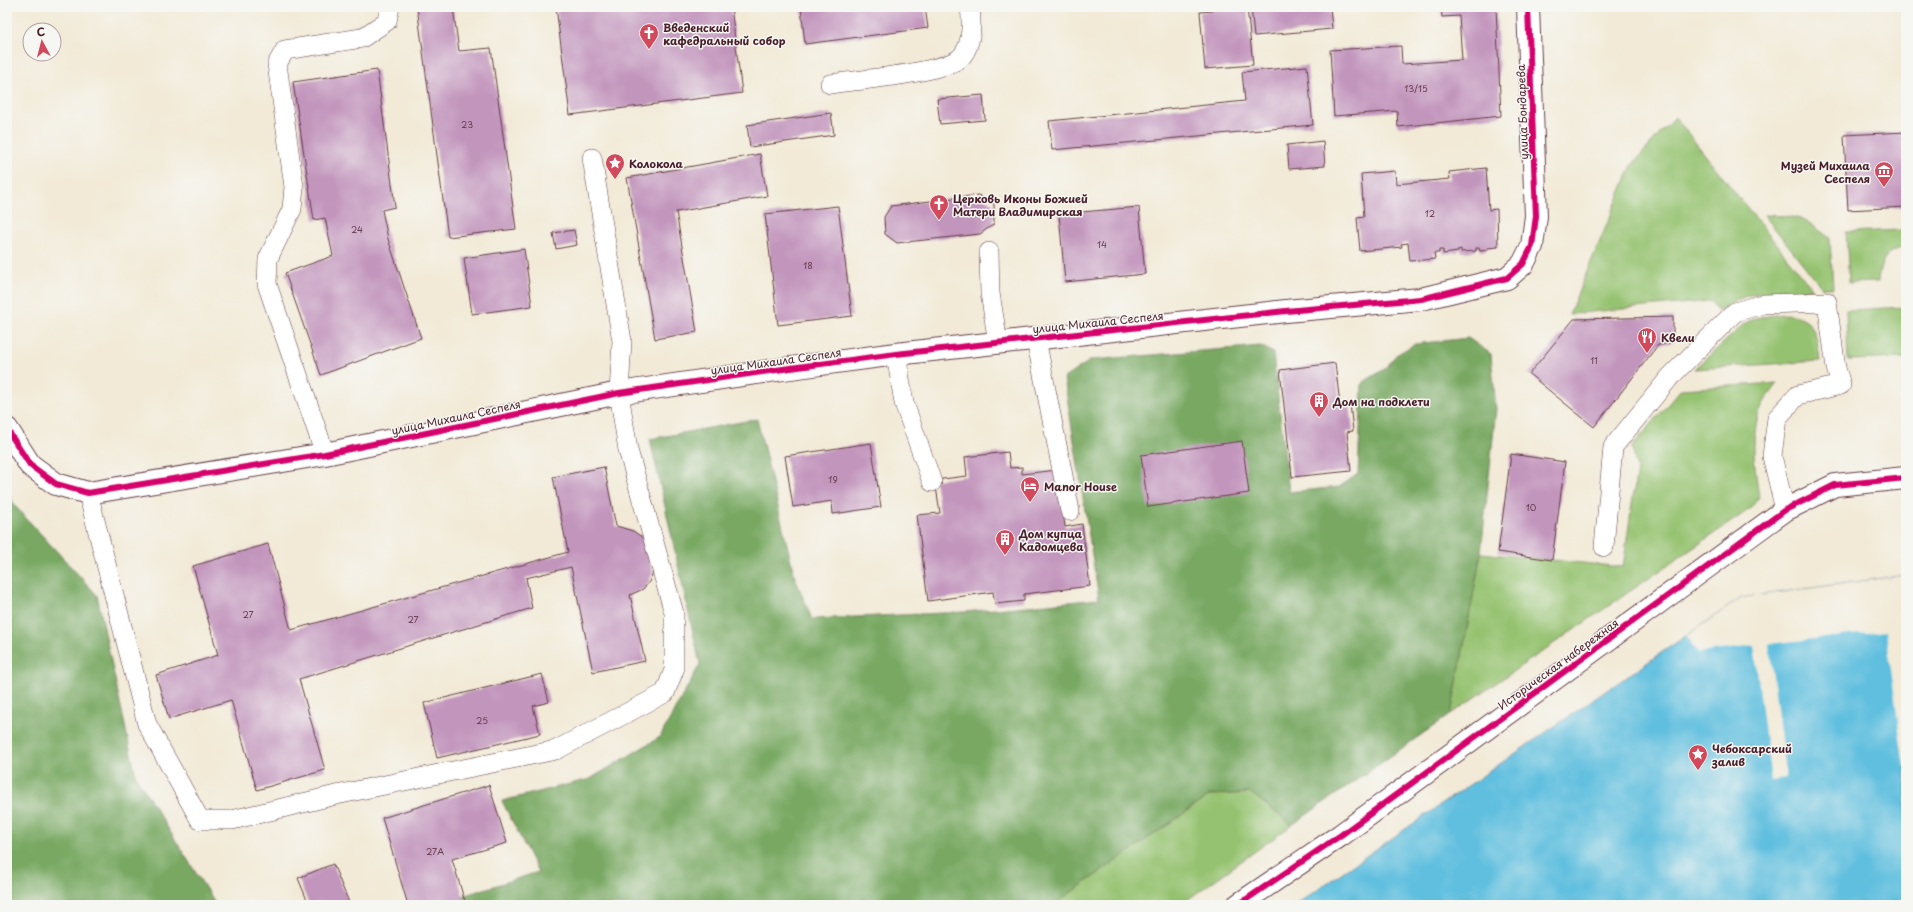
<svg xmlns="http://www.w3.org/2000/svg" width="1913" height="912" font-family="'Playpen Sans',sans-serif">
<style>
.green{fill:#95c270;stroke:#70704e}
.forest{fill:#78a862;stroke:#616446}
.water{fill:#61bfdf;stroke:#566f85}
.pier{fill:#f2ead7}
.building{fill:#c295bd}
.lines{fill:none;stroke-linecap:round;stroke-linejoin:round}
.lane-casing{stroke:#633d45;stroke-width:20}
.street-casing{stroke:#633d45;stroke-width:24}
.lane{stroke:#fff;stroke-width:19}
.street{stroke:#fff;stroke-width:22}
.cycleway-casing{stroke:#f6f6f2;stroke-width:8}
.cycleway{stroke:#d6006c;stroke-width:6}
.labels{text-anchor:middle;dominant-baseline:central;stroke-width:3;stroke-linejoin:round;paint-order:stroke}
.number-label{font-size:9px;fill:#683c50}
.poi-label{font-size:11px;font-weight:bold;fill:#4a1f2b;stroke:#f6f6f2;text-anchor:start}
.street-label{font-size:11px;fill:#4a1f2b;stroke:#f6f6f2}
</style>
<rect width="100%" height="100%" fill="#f6f6f2"/>
<filter id="ink" filterUnits="userSpaceOnUse"><feTurbulence type="fractalNoise" baseFrequency=".025" numOctaves="2"/><feDisplacementMap in="SourceGraphic" scale="8" xChannelSelector="R" yChannelSelector="G"/><feConvolveMatrix kernelMatrix="1 2 1 2 8 2 1 2 1" color-interpolation-filters="sRGB"/></filter>
<filter id="wash" filterUnits="userSpaceOnUse"><feTurbulence type="fractalNoise" baseFrequency=".012" numOctaves="4" result="noise"/><feDisplacementMap in="SourceGraphic" scale="16" xChannelSelector="R" yChannelSelector="G"/><feGaussianBlur stdDeviation="0.9" result="paint"/><feColorMatrix in="noise" values="0 0 0 0 0 0 0 0 0 0 0 0 0 0 0 0 0 1.4 0 .05"/><feComposite in="paint" operator="in"/></filter>
<g filter="url(#wash)">
<rect width="100%" height="100%" fill="#f2ead7"/>
<!-- green -->
<g class="green">
<path d="M1675,117L1812,289L1759,293L1741,298L1718,312L1711,301L1569,314L1632,165Z"/>
<path d="M1764,215L1787,216L1805,220L1830,238L1833,288H1822Z"/>
<path d="M1902,230L1903,247C1886,252 1879,264 1878,282L1849,283L1846,232Z"/>
<path d="M1906,307V358L1848,360L1846,310Z"/>
<path d="M1783,314C1814,315 1817,334 1820,361L1695,369L1744,324L1755,318Z"/>
<path d="M1778,383C1773,391 1766,398 1762,406C1749,434 1755,468 1759,497L1750,509L1451,714L1481,553L1623,567L1637,469L1632,447L1681,389Z"/>
<path d="M1251,793L1292,825L1180,905H1053L1210,795Z"/>
</g>
<!-- forest -->
<g class="forest">
<path d="M1468,338L1491,354L1496,409L1481,553L1451,714L1292,825L1251,793L1210,795L1053,905H462L459,897L538,872L502,801L590,779L660,737L700,664L650,439L757,419L795,578L812,619L964,612L1099,599L1064,378L1091,360L1261,346L1273,353L1289,492L1339,487L1358,474L1362,383L1386,368L1396,355L1415,344Z"/>
<path d="M7,490L15,506L97,595L136,777L216,905H7Z"/>
</g>
<!-- water -->
<path class="water" d="M1906,575V905H1295L1741,598Z"/>
<!-- pier -->
<path class="pier" d="M1906,575V623L1901,627L1906,669V766L1904,767L1886,631L1769,644L1786,779L1771,781L1754,646L1698,653L1686,636L1741,598Z"/>
<g id="blocks">
<!-- building -->
<g class="building">
<path d="M417,7H453L459,51L491,48L516,229L448,237Z"/>
<path d="M556,7H731L742,93L570,115Z"/>
<path d="M801,7H925L928,28L805,44Z"/>
<path d="M1213,7H1247L1253,65L1205,69L1200,12L1213,11Z"/>
<path d="M1251,7H1330L1332,29L1254,36Z"/>
<path d="M1441,7H1496L1501,116L1398,127L1397,111L1334,116L1330,50L1401,46L1402,64L1462,60L1459,16L1442,17Z"/>
<path d="M1307,66L1313,125L1052,150L1049,121L1245,101L1242,72Z"/>
<path d="M377,70L395,207L382,210L388,239L421,338L321,375L285,273L333,256L325,218L314,220L293,82Z"/>
<path d="M983,95L985,120L940,124L937,99Z"/>
<path d="M831,113L834,135L750,147L747,125Z"/>
<path d="M1906,132V207L1848,210L1844,135Z"/>
<path d="M1323,141L1325,166L1289,169L1287,145Z"/>
<path d="M760,154L767,196L676,212L697,332L655,339L627,178Z"/>
<path d="M1486,168L1489,210L1497,209L1498,247L1487,248V250L1480,251L1479,248H1476V251L1461,252V249L1458,250V252L1443,254V250H1439V253H1434L1435,259L1410,261L1408,243L1401,244L1402,247L1360,251L1357,218L1364,217L1361,174L1395,171L1396,184L1450,179L1449,172Z"/>
<path d="M978,195L994,204V224L980,234L897,243L885,234L884,217L891,206Z"/>
<path d="M838,206L852,316L778,325L765,214Z"/>
<path d="M1139,207L1145,274L1065,282L1059,214Z"/>
<path d="M574,230L577,245L556,249L553,233Z"/>
<path d="M524,249L532,306L472,314L464,258Z"/>
<path d="M1673,317V342L1658,345L1594,427L1529,374L1574,319Z"/>
<path d="M1335,363L1340,404L1350,403L1353,431L1347,432L1351,471L1292,477L1280,370Z"/>
<path d="M1242,441L1249,493L1148,507L1141,455Z"/>
<path d="M871,443L881,507L833,514L832,501L793,507L785,456Z"/>
<path d="M1008,452L1010,468L1022,467V474L1057,470L1065,527L1082,524L1090,586L1024,594V601L995,604L993,592L928,601L917,515L940,513L935,480L967,476L965,457Z"/>
<path d="M1511,454L1565,462L1552,560L1498,552Z"/>
<path d="M604,467L616,526L633,531L643,538L653,572L649,582L643,589L630,595L645,661L593,672L571,567L526,578L532,608L299,679L325,770L257,790L231,700L169,719L156,675L218,655L193,566L268,544L291,630L568,552L553,477Z"/>
<path d="M542,674L549,702L533,706L540,734L437,758L424,703Z"/>
<path d="M489,785L507,843L452,859L466,905H408L382,818Z"/>
<path d="M333,864L350,905H309L298,878Z"/>
</g>
</g>
</g>
<g filter="url(#ink)">
<use href="#blocks" fill-opacity="0" stroke="#633d45" stroke-width="1"/>
<g class="lines">
<defs>
<g id="lane">
<path d="M830,84C858,80 939,73 959,59C973,47 972,23 970,7"/>
<path d="M989,252L990,293L998,343"/>
<path d="M1036,339L1070,511"/>
<path d="M896,354L904,403L932,482"/>
<path d="M325,454L267,284L268,259L292,209L294,187L277,64L285,50L362,38L387,21L390,7"/>
<path d="M88,493L147,724L200,820H232L336,795L556,750L665,693L674,670V613L628,450L619,393L622,341L592,158"/>
<path d="M1604,547L1613,447L1670,377L1735,312L1763,304L1827,302L1836,368L1841,385L1798,395L1777,418L1772,456L1785,510"/>
</g>
<g id="street">
<path d="M7,429L30,465L56,484L88,493L325,454L619,393L783,369L896,354L1286,311L1421,299L1507,278L1523,264L1532,246L1536,216L1528,7"/>
<path d="M1238,905L1341,835L1785,510L1835,485L1906,478"/>
</g>
</defs>
<!-- lane casing -->
<use href="#lane" class="lane-casing"/>
<!-- street casing -->
<use href="#street" class="street-casing"/>
<!-- lane -->
<use href="#lane" class="lane"/>
<!-- street -->
<use href="#street" class="street"/>
<defs>
<g id="cycleway">
<path d="M7,429L30,465L56,484L88,493L325,454L619,393L783,369L896,354L1286,311L1421,299L1507,278L1523,264L1532,246L1536,216L1528,7"/>
<path d="M1238,905L1341,835L1785,510L1835,485L1906,478"/>
</g>
</defs>
<!-- cycleway casing -->
<use href="#cycleway" class="cycleway-casing"/>
<!-- cycleway -->
<use href="#cycleway" class="cycleway"/>
</g>
</g>
<!-- icons -->
<defs>
<symbol id="church-pin" viewBox="-11 -11 22 30"><path d="M0 17L-7.5 6A9.5 9.5 0 1 1 7.5 6Z" fill="#d1495b" stroke="#f6f6f2"/><path d="M-1.2-6h2.4v3.5h3.3v2.4h-3.3V6h-2.4V-.1h-3.3v-2.4h3.3Z" fill="#fff"/></symbol>
<symbol id="sight-pin" viewBox="-11 -11 22 30"><path d="M0 17L-7.5 6A9.5 9.5 0 1 1 7.5 6Z" fill="#d1495b" stroke="#f6f6f2"/><path d="M0-6L1.8-2.2L6-1.7L2.9 1.2L3.7 5.4L0 3.3L-3.7 5.4L-2.9 1.2L-6-1.7L-1.8-2.2Z" fill="#fff"/></symbol>
<symbol id="museum-pin" viewBox="-11 -11 22 30"><path d="M0 17L-7.5 6A9.5 9.5 0 1 1 7.5 6Z" fill="#d1495b" stroke="#f6f6f2"/><path d="M0-6L6-3V-2H-6V-3ZM-5-1h2V3h-2ZM-1-1h2V3h-2ZM3-1h2V3H3ZM-6 4H6V6H-6Z" fill="#fff"/></symbol>
<symbol id="restaurant-pin" viewBox="-11 -11 22 30"><path d="M0 17L-7.5 6A9.5 9.5 0 1 1 7.5 6Z" fill="#d1495b" stroke="#f6f6f2"/><path d="M-5-6h1v4h1v-4h1v4h1v-4h1v5L-1.5 .5V6h-2V.5L-5-1ZM5-6V6H3V1.5H1.5Q1.5-4 5-6Z" fill="#fff"/></symbol>
<symbol id="building-pin" viewBox="-11 -11 22 30"><path d="M0 17L-7.5 6A9.5 9.5 0 1 1 7.5 6Z" fill="#d1495b" stroke="#f6f6f2"/><path d="M-4-6H4V6H1V3H-1V6H-4ZM-2.5-4.3h1.7v1.8h-1.7ZM.8-4.3h1.7v1.8H.8ZM-2.5-1h1.7V.8h-1.7ZM.8-1h1.7V.8H.8Z" fill="#fff"/></symbol>
<symbol id="hotel-pin" viewBox="-11 -11 22 30"><path d="M0 17L-7.5 6A9.5 9.5 0 1 1 7.5 6Z" fill="#d1495b" stroke="#f6f6f2"/><path d="M-6-4.5h1.5V1H6V5H4.5V3h-9V5H-6ZM-4 0a1.8 1.8 0 1 1 3.6 0ZM.5 0V-2.5h3Q6-2.5 6 0Z" fill="#fff"/></symbol>
</defs>
<g fill-rule="evenodd">
<use href="#church-pin" x="638" y="22" width="22" height="30"/>
<use href="#sight-pin" x="604" y="152" width="22" height="30"/>
<use href="#museum-pin" x="1873" y="160" width="22" height="30"/>
<use href="#church-pin" x="928" y="193" width="22" height="30"/>
<use href="#restaurant-pin" x="1636" y="326" width="22" height="30"/>
<use href="#building-pin" x="1308" y="390" width="22" height="30"/>
<use href="#hotel-pin" x="1019" y="475" width="22" height="30"/>
<use href="#building-pin" x="994" y="528" width="22" height="30"/>
<use href="#sight-pin" x="1687" y="743" width="22" height="30"/>
</g>
<g class="labels">
<!-- number labels -->
<g class="number-label">
<text x="1416" y="88">13/15</text>
<text x="467" y="124">23</text>
<text x="1430" y="213">12</text>
<text x="357" y="229">24</text>
<text x="1102" y="244">14</text>
<text x="808" y="265">18</text>
<text x="1594" y="360">11</text>
<text x="833" y="479">19</text>
<text x="1531" y="507">10</text>
<text x="248" y="614">27</text>
<text x="413" y="619">27</text>
<text x="482" y="720">25</text>
<text x="435" y="851">27А</text>
</g>
<!-- poi labels -->
<g class="poi-label">
<text x="663" y="27">Введенский<tspan x="663" dy="13">кафедральный собор</tspan></text>
<text x="629" y="163">Колокола</text>
<text x="1870" y="165" text-anchor="end">Музей Михаила<tspan x="1870" dy="13">Сеспеля</tspan></text>
<text x="953" y="198">Церковь Иконы Божией<tspan x="953" dy="13">Матери Владимирская</tspan></text>
<text x="1661" y="337">Квели</text>
<text x="1333" y="401">Дом на подклети</text>
<text x="1044" y="486">Manor House</text>
<text x="1019" y="533">Дом купца<tspan x="1019" dy="13">Кадомцева</tspan></text>
<text x="1712" y="748">Чебоксарский<tspan x="1712" dy="13">залив</tspan></text>
</g>
<!-- street labels -->
<g class="street-label">
<text transform="translate(1522 112) rotate(-92)">улица Бондарева</text>
<text transform="translate(1098 322) rotate(-6)">улица Михаила Сеспеля</text>
<text transform="translate(776 361) rotate(-8)">улица Михаила Сеспеля</text>
<text transform="translate(456 417) rotate(-12)">улица Михаила Сеспеля</text>
<text transform="translate(1558 664) rotate(-36)">Историческая набережная</text>
</g>
</g>
<!-- margin -->
<rect width="1913" height="912" fill="none" stroke="#f6f6f2" stroke-width="24"/>
<!-- north arrow -->
<g transform="translate(42 42) rotate(353)"><circle r="19" fill="#f6f6f2" stroke="#b1a0a2"/>
<path d="M0-3L7 15L0 10L-7 15Z" fill="#d1495b"/>
<text y="-6" font-size="11" font-weight="bold" text-anchor="middle" fill="#4a1f2b">С</text>
</g>
</svg>
